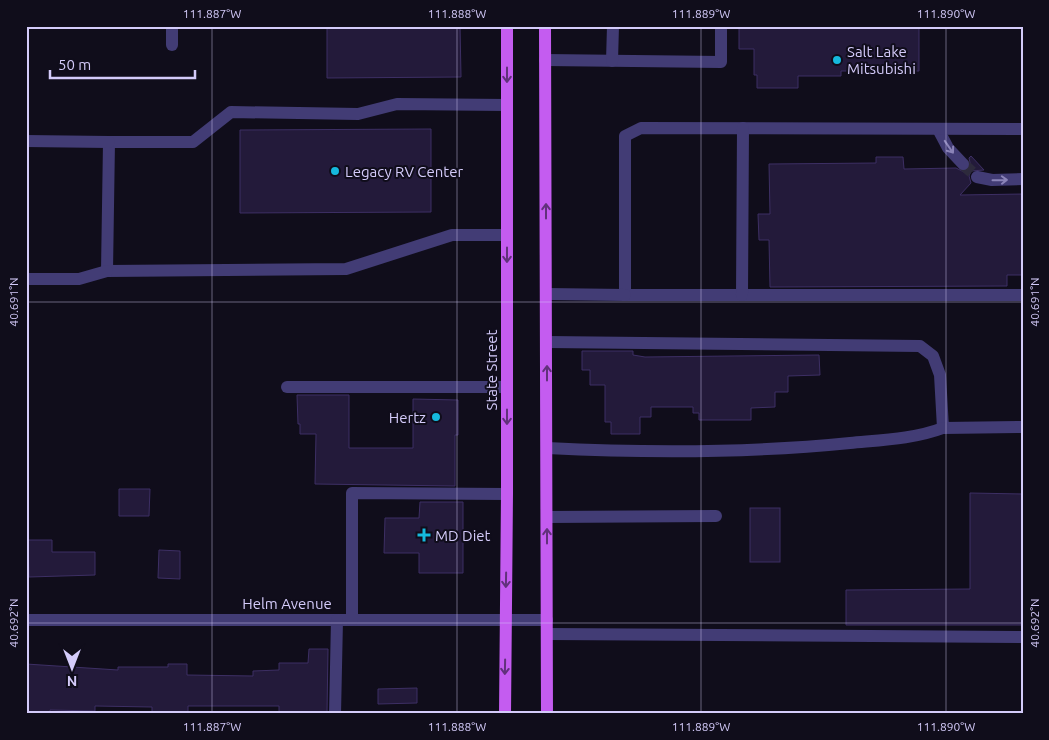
<svg xmlns="http://www.w3.org/2000/svg" width="1049" height="740" font-family="Ubuntu,sans-serif">
<style>
.building{fill:#231a3a;stroke:#3d2f64}
.lines{fill:none;stroke-linecap:round;stroke-linejoin:round}
.minor-tunnel{stroke:#2d2a3c;stroke-width:12;stroke-dasharray:12 6;stroke-linecap:butt}
.minor{stroke:#423c75;stroke-width:12}
.major{stroke:#c45cf0;stroke-width:12}
.oneway{stroke:#61317b}
.oneway2{stroke:#8b84b8}
.ticks{fill:none;stroke:#d4cbfa;stroke-width:1;stroke-opacity:0.45}
.poi-dot{fill:#15b9dd;stroke:#100d1b;stroke-width:2}
.labels{text-anchor:middle;dominant-baseline:central;stroke-width:4;stroke-linejoin:round;paint-order:stroke}
.poi-label{font-size:15px;fill:#d4cbfa;stroke:#100d1b;text-anchor:start}
.street-label{font-size:15px;fill:#d4cbfa;stroke:#100d1b}
.neatline{fill:none;stroke:#d4cbfa;stroke-width:2}
.ticks-label{font-size:12px;text-anchor:middle;fill:#d4cbfa}
</style>
<rect width="100%" height="100%" fill="#100d1b"/>
<!-- building -->
<g class="building">
<path d="M327,26H460L461,77L327,78Z"/>
<path d="M739,26H919V71H841V76H798V88H757V75H754V49H739Z"/>
<path d="M431,129V212L240,213V130Z"/>
<path d="M971,156L984,170L971,171L969,176L971,183L960,195L1023,194V275H1007V286L770,287L769,240H759L758,214H770L769,164L876,163V157H903L904,169L956,168L964,172L971,167L969,158Z"/>
<path d="M582,351H633V355L645,357L819,355L820,375L788,376V392H775V407L751,408V420H699V413H693V407H651V417H640V434H611V422H605V385H590V370H582Z"/>
<path d="M297,395H349V448H413V399L458,400V435H455V486L315,484L316,434H300V424H298Z"/>
<path d="M119,489H150L149,516H119Z"/>
<path d="M970,493L1023,494V625H846V590L970,589Z"/>
<path d="M420,502H463V573H419V553H384L385,518H419Z"/>
<rect x="750" y="508" width="30" height="54"/>
<path d="M28,540H52V552H95V575L29,577Z"/>
<path d="M159,550L180,551V579L158,578Z"/>
<path d="M309,649H328L327,713L279,714V706H188V714H152V707L95,706V711L50,710V714H26V664L118,670V667H168V664H187V675L253,676V671L279,670V663H308Z"/>
<path d="M417,688V703L378,704V689Z"/>
</g>
<g class="lines">
<!-- minor-tunnel -->
<path class="minor-tunnel" d="M963,164L977,177"/>
<!-- minor -->
<g class="minor">
<path d="M172,45V26"/>
<path d="M545,60L721,62V26"/>
<path d="M612,61L613,26"/>
<path d="M507,105L397,104L358,114L231,112L193,142H109L107,271L346,269L452,235H507"/>
<path d="M938,129L948,148L963,164"/>
<path d="M1023,129L641,128L625,136V295H1023"/>
<path d="M26,141L109,142"/>
<path d="M977,177L992,180L1023,179"/>
<path d="M26,279H79L107,271"/>
<path d="M547,294L625,295"/>
<path d="M742,295L743,128"/>
<path d="M547,342L920,346L933,356L940,375L943,428L1023,427"/>
<path d="M287,387H507"/>
<path d="M547,448C648,453 750,453 850,443C881,440 914,439 943,428"/>
<path d="M547,517L716,516"/>
<path d="M26,620H547"/>
<path d="M352,620V493L507,494"/>
<path d="M547,634L1023,637"/>
<path d="M335,714L337,620"/>
</g>
<!-- major -->
<g class="major">
<path d="M545,26L547,714"/>
<path d="M505,714L507,494V26"/>
</g>
</g>
<!-- one-way arrows -->
<defs><path id="oneway-shaft" d="M-6 0H5M1.5-3L5.5 0L1.5 3" fill="none" stroke-width="1.6" stroke-linecap="round" stroke-linejoin="round" transform="scale(1.25)"/></defs>
<g class="oneway">
<use href="#oneway-shaft" transform="translate(507 75) rotate(90)"/>
<use href="#oneway-shaft" transform="translate(546 211) rotate(-90)"/>
<use href="#oneway-shaft" transform="translate(507 255) rotate(90)"/>
<use href="#oneway-shaft" transform="translate(547 373) rotate(-90)"/>
<use href="#oneway-shaft" transform="translate(507 417) rotate(90)"/>
<use href="#oneway-shaft" transform="translate(547 536) rotate(-90)"/>
<use href="#oneway-shaft" transform="translate(506 580) rotate(91)"/>
<use href="#oneway-shaft" transform="translate(505 667) rotate(91)"/>
</g>
<g class="oneway2">
<use href="#oneway-shaft" transform="translate(949 147) rotate(55)"/>
<use href="#oneway-shaft" transform="translate(1000 180) rotate(-1)"/>
</g>
<!-- ticks -->
<path class="ticks" d="M212,26V714M457,26V714M701,26V714M946,26V714M26,302H1023M26,623H1023"/>
<!-- markers -->
<g class="poi-dot">
<circle cx="837" cy="60" r="5"/>
<circle cx="335" cy="171" r="5"/>
<circle cx="436" cy="417" r="5"/>
<path d="M421.5 527.5h5v5h5v5h-5v5h-5v-5h-5v-5h5z"/>
</g>
<g class="labels">
<!-- poi labels -->
<g class="poi-label">
<text x="847" y="51">Salt Lake<tspan x="847" dy="17">Mitsubishi</tspan></text>
<text x="345" y="171">Legacy RV Center</text>
<text x="426" y="417" text-anchor="end">Hertz</text>
<text x="435" y="535">MD Diet</text>
</g>
<!-- street labels -->
<g class="street-label">
<text transform="translate(491 370) rotate(-90)">State Street</text>
<text x="287" y="603">Helm Avenue</text>
</g>
</g>
<!-- border -->
<rect width="1049" height="740" fill="none" stroke="#100d1b" stroke-width="55"/>
<!-- north arrow -->
<g transform="translate(72 668) rotate(180)" stroke="#100d1b" stroke-width="4" paint-order="stroke">
<path d="M0-4L9 19L0 12L-9 19Z" fill="#d4cbfa"/>
<text y="-8" font-size="14" font-weight="bold" text-anchor="middle" fill="#d4cbfa">N</text>
</g>
<!-- scale -->
<path d="M50 70v8h145v-8" fill="none" stroke="#d4cbfa" stroke-width="2.5"/>
<text x="58" y="70" font-size="15" fill="#d4cbfa" stroke="#100d1b" stroke-width="4" paint-order="stroke">50 m</text>
<rect x="28" y="28" width="994" height="684" class="neatline"/>
<g class="ticks-label">
<text x="212" y="18">111.887°W</text>
<text x="457" y="18">111.888°W</text>
<text x="701" y="18">111.889°W</text>
<text x="946" y="18">111.890°W</text>
<text transform="translate(1035 302) rotate(-90)" y="4">40.691°N</text>
<text transform="translate(14 302) rotate(-90)" y="4">40.691°N</text>
<text transform="translate(1035 623) rotate(-90)" y="4">40.692°N</text>
<text transform="translate(14 623) rotate(-90)" y="4">40.692°N</text>
<text x="212" y="731">111.887°W</text>
<text x="457" y="731">111.888°W</text>
<text x="701" y="731">111.889°W</text>
<text x="946" y="731">111.890°W</text>
</g>
</svg>
